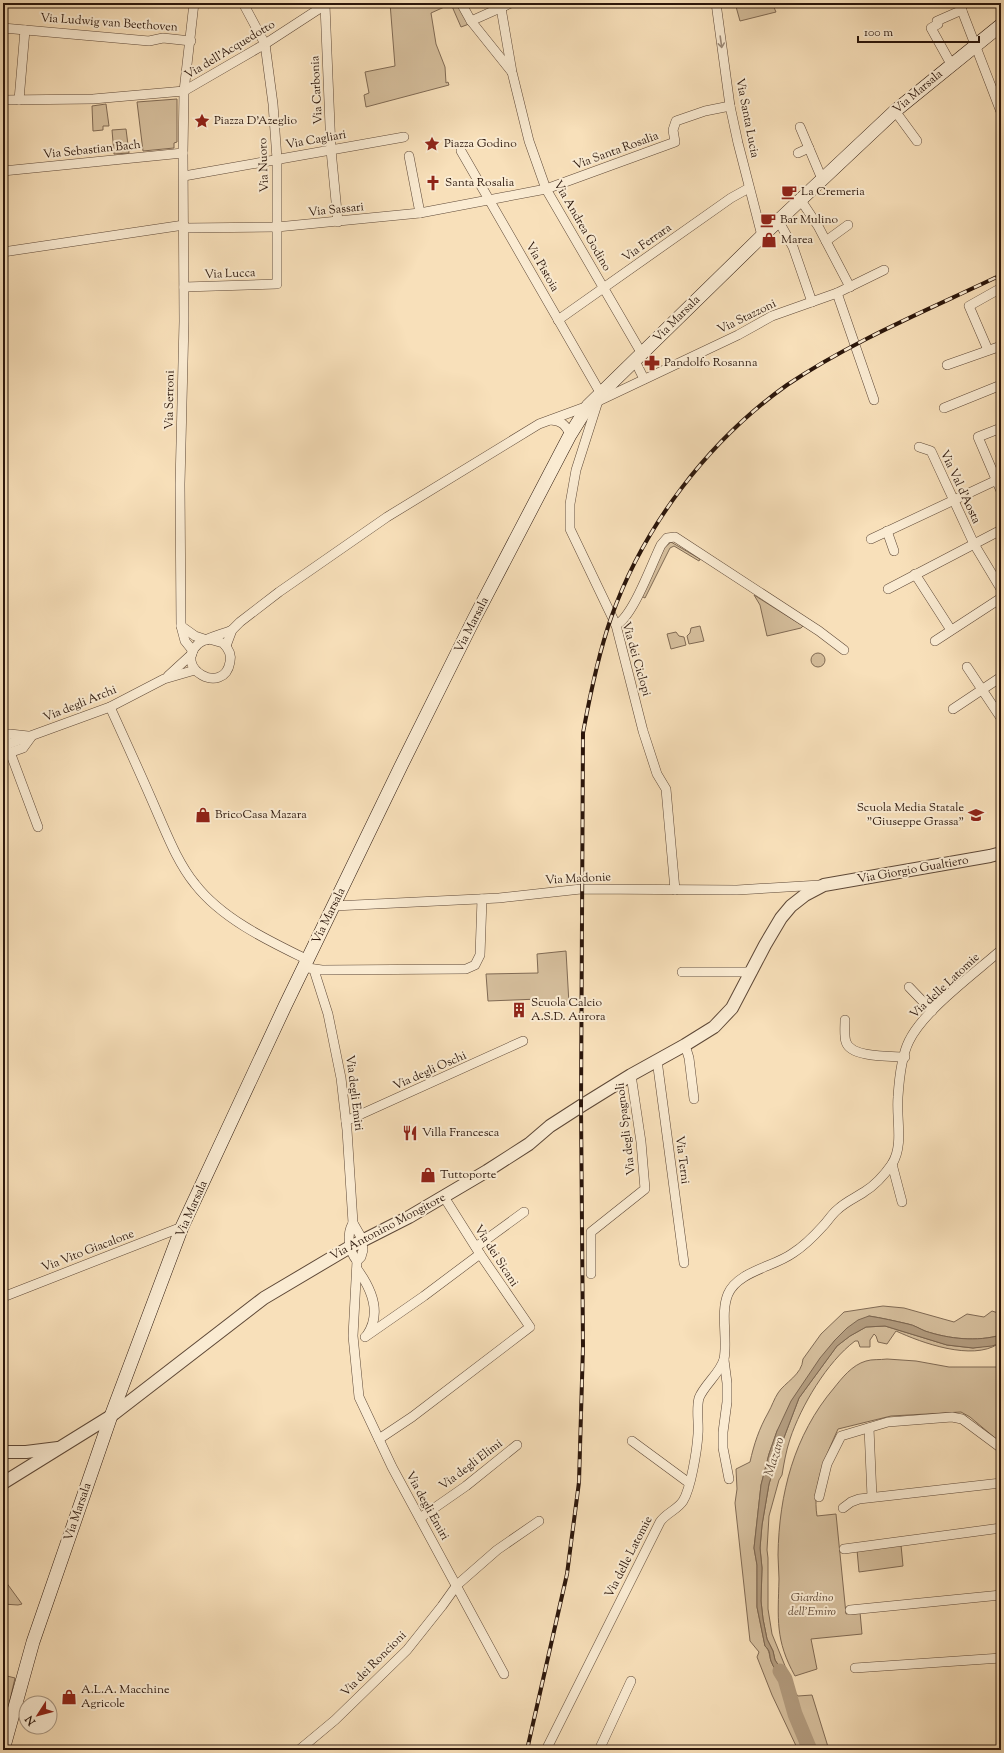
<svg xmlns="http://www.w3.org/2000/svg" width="1004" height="1753" font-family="'Sorts Mill Goudy',serif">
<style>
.green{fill:#d5be9c;stroke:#806a54}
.water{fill:#b29b7e;stroke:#7c6650}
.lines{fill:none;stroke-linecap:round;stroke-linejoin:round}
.river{stroke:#b29b7e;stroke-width:15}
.minor-casing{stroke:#5e4837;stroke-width:10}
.tertiary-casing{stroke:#5e4837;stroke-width:14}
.secondary-casing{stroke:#2b160b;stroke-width:14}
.minor{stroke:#faebd2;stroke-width:9}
.tertiary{stroke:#faebd2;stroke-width:12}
.secondary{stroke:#faebd2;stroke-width:13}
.rail-casing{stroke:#2b160b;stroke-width:4}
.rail{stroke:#faebd2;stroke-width:2.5;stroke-dasharray:8;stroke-linecap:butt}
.oneway{stroke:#9d8b78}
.labels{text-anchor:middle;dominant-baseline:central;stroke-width:4;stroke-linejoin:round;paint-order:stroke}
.street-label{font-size:12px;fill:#2b160b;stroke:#faebd2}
.poi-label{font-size:12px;fill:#2b160b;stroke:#faebd2;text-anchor:start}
.park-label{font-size:12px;font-style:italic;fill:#5e4836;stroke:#faebd2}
.water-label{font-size:13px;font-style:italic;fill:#614b39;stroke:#faebd2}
</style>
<rect width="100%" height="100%" fill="#f8e0ba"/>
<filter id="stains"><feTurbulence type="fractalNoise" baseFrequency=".005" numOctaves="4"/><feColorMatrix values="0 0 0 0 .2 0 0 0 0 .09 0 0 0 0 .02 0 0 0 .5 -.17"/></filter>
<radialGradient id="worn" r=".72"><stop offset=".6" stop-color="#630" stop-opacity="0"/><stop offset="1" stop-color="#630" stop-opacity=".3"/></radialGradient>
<!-- green -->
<g class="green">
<path d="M390,3H459L469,24L461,27L451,4L431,13L436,44L445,67L446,83L448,82L449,85L366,107L364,95L369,93L365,72L395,66Z"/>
<path d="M735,3H772L776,12L740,21Z"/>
<path d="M177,99V142L174,143V148L143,151L137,102Z"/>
<path d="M106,104L109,126H103V130L93,131L92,106Z"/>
<path d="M126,129L129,153L114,154L112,130Z"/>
<path d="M671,542L700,559L699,561L674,546L670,548L645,598L641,596L664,548Z"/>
<path d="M754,595L803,626L801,628L767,636L760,605Z"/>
<path d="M700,626L704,641L689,644L687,636L690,633L691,628Z"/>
<path d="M676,632L679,636L684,637L686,645L671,649L667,634Z"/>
<circle cx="818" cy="660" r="7"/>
<path d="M566,951L569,1004L539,1007V999L488,1001L486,974L538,973L537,954Z"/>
<path d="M883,1306L904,1308L954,1322L967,1314L984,1317L992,1311L1001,1314V1335C977,1342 949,1339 925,1331C920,1329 914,1325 908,1324C895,1321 882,1318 869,1316L835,1340L777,1431L769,1454L761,1485L754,1548L757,1565V1607L765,1646C770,1651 769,1655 771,1661C773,1667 778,1673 782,1678L783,1683L784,1674L775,1660L773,1651L767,1639L763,1619L761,1601L762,1568L760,1548L762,1525L769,1484L780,1448L799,1398L837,1346L850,1336L866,1327L885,1326L947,1345L973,1348L998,1344C972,1361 922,1343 896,1331L887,1344L878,1342L876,1336L874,1334L870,1340V1347H860L858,1341H855C827,1362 801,1406 790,1439C786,1451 784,1463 782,1475L779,1480L769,1516L767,1550L768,1558V1609L772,1634L792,1683V1689L798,1696L812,1695L829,1750H798L772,1695L757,1657L759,1652L750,1641L735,1503L737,1489L736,1469L750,1462C754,1444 759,1429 768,1413C772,1406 774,1399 778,1393C785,1382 802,1375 803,1359L821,1334L844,1312Z"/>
<path d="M887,1359L916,1361L949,1367H1001V1443L970,1417L961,1412L891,1416L838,1429C826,1456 812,1485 817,1516L836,1514L846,1614L860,1612L862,1634L811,1639L817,1669L795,1676C775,1640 778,1619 779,1579C779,1571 778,1563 778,1555C779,1494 794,1435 834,1388C842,1378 852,1365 866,1361C872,1359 880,1360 887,1359Z"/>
<path d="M901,1545L903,1566L859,1572L857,1550Z"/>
<path d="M3,1578L22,1604L18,1605L3,1604Z"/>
<path d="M3,1675L15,1678L3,1730Z"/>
</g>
<!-- water -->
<path class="water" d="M869,1316C882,1318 895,1321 908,1324C914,1325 920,1329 925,1331C949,1339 977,1342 1001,1335V1343L992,1346L973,1348L947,1345L885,1326L866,1327L850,1336L837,1346L799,1398L780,1448L769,1484L762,1525L760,1548L762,1568L761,1601L763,1619L767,1639L773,1651L775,1660L787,1678V1689L783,1683L782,1678C778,1673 773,1667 771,1661C769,1655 771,1651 765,1646L757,1607V1565L754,1548L761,1485L769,1454L777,1431L791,1401L820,1358L835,1340L847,1328L858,1320Z"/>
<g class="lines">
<!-- river -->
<path class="river" d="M780,1671L785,1679L795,1714L810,1750"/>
<defs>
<g id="minor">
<path d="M461,3L471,21L511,71"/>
<path d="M716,3L730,106L738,143L762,236"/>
<path d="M959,3L1001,112"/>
<path d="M325,5L331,150L338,222"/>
<path d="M501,8L512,72L529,141L546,189L642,354"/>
<path d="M471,21L511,3"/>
<path d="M3,28L149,41L163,38L191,41"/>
<path d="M951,64L931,28L938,24L937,21L962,10"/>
<path d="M3,100L93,99L184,91L265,44L328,3"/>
<path d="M19,100L25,30"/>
<path d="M895,111L917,141"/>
<path d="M800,127L822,179"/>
<path d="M461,151L601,394"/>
<path d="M798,153L809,148"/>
<path d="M409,156L420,213"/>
<path d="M3,171L183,153"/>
<path d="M184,176L404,137"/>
<path d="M800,199L818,226L850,287"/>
<path d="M778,220L793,247L812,302"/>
<path d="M184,228L277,227L420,213L546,189L675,142L673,130L676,121L705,111L730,106"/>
<path d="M826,241L848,225"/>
<path d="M3,252L184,225"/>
<path d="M184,287L277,284V159L273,104L265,44L243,3"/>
<path d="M837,293L874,400"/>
<path d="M558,320L731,198L749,188"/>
<path d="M988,350L969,306L1001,288"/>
<path d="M635,361L644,379"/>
<path d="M947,365L1001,346"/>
<path d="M599,398L576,470L570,504V529L616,625L643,731L657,774L666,789L675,890"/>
<path d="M944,408L1001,385"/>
<path d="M551,420C562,421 566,425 570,435"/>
<path d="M1001,428L978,437L1001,491"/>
<path d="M919,447L931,451L974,544L1001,589"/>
<path d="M887,531L894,551"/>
<path d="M871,539L1001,478"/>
<path d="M915,574L951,630"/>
<path d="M888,589L1001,530"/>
<path d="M616,625C633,617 652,563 661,545L667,538L675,537L819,631L844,650"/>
<path d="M181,626L195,636L207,640"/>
<path d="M209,639L223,643C228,648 232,654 230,662C224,697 172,668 198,644C205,638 223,634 232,630"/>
<path d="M935,641L1001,598"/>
<path d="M226,646L232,630L240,622L279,592L387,517L539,424L588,406L738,335L772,316L837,293L884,270"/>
<path d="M193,651L185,641L181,626L180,484L184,321L183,153L184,91L194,3"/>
<path d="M967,667L1001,718"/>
<path d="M168,676L192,654"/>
<path d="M110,707C126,742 142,777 157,812C168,837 178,863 195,884C222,919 269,941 308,960"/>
<path d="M953,709L1001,677"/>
<path d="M3,737L10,734L28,736"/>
<path d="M3,746L110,707L164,679L195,670"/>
<path d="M10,752L38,827"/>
<path d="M3,755L23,748L31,737"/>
<path d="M334,906L499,898L581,889L737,890L820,885"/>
<path d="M308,968L322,970L466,969L475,965L480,955L482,899"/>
<path d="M314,970L328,1014L341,1078L347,1130L353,1223L361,1237L363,1250L361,1257L357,1261L353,1336L359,1397L392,1467L504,1674"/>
<path d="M682,972H752"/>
<path d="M909,987L932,1011"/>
<path d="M845,1020C845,1027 844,1036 846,1042C851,1058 891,1056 905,1057"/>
<path d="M685,1045L689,1058L694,1099"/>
<path d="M657,1060L684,1263"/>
<path d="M346,1121L523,1041"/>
<path d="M892,1164L902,1202"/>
<path d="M353,1223C346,1235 349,1251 357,1261"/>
<path d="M476,1247L524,1212"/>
<path d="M357,1269C371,1288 382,1313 367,1335"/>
<path d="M591,1274V1232L645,1189L641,1142L631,1075"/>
<path d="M3,1297L182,1227"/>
<path d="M365,1337L424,1296L480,1254"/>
<path d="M724,1360L727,1383V1402L723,1432V1448L729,1479"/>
<path d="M869,1428L872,1497"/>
<path d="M379,1439L412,1417L530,1327L480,1254L444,1197"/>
<path d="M632,1441L689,1483"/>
<path d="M819,1497L827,1464L841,1436L888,1422L952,1417L962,1419L1001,1448"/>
<path d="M843,1508L851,1502L859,1499L1001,1483"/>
<path d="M420,1518L466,1486L517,1445"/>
<path d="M844,1549L1001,1528"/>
<path d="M850,1610L1001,1595"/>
<path d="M855,1668L1001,1658"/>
<path d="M299,1750L335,1720L407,1650L442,1606L457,1585L497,1550L539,1521"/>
<path d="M546,1750L660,1522C666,1513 677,1510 683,1501C691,1488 697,1450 698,1434C699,1422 696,1410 699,1398C704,1385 721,1372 724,1359C728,1340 720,1313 728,1294C738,1271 774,1267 793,1253C804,1246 814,1236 823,1226C828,1221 831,1215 837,1210C845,1202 855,1198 864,1192C874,1186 885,1174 892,1164C904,1145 896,1119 898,1097C899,1081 902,1055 909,1041C924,1010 974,974 1001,950"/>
<path d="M599,1750L631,1681"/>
</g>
<g id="tertiary">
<path d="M3,1452H26L58,1448"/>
<path d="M3,1483L111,1416L264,1298L350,1247L409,1217L487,1171L529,1144L550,1126L581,1106L631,1075L685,1045L714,1027L732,1008L765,945L781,918L791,906L805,895L824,885L990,856L1001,853"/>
</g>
<path id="secondary" d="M3,1750L33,1642L111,1416L182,1227L285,1006L402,764L474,619L570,435L588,406L762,236L895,111L1001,25"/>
</defs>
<!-- minor casing -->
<use href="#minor" class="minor-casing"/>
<!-- tertiary casing -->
<use href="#tertiary" class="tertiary-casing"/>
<!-- secondary casing -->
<use href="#secondary" class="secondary-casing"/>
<!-- minor -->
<use href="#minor" class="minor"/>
<!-- tertiary -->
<use href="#tertiary" class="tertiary"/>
<!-- secondary -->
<use href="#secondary" class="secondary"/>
<defs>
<path id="rail" d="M527,1750L567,1574L579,1482L583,1346L581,1106L583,733C590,695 598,655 611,618C643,527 708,441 787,385C852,341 930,309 1001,275"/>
</defs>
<!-- rail casing -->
<use href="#rail" class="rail-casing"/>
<!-- rail -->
<use href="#rail" class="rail"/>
</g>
<!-- one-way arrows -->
<defs><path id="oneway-shaft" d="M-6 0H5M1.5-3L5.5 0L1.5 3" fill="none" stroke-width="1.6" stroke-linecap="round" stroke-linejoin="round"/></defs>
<use class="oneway" href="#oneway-shaft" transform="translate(721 42) rotate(82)"/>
<!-- icons -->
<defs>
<symbol id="sight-bare" viewBox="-9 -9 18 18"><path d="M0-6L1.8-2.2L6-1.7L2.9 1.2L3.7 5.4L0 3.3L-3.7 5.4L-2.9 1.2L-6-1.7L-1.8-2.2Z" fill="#8f2418" stroke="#faebd2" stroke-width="2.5" paint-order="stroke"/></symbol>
<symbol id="church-bare" viewBox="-9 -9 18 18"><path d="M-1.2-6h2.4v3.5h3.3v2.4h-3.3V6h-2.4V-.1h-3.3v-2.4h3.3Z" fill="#8f2418" stroke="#faebd2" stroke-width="2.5" paint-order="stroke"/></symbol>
<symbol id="cafe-bare" viewBox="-9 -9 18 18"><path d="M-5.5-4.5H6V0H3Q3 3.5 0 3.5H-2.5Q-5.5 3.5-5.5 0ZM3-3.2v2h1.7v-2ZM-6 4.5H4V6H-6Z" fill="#8f2418" stroke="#faebd2" stroke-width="2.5" paint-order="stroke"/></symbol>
<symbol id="shop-bare" viewBox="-9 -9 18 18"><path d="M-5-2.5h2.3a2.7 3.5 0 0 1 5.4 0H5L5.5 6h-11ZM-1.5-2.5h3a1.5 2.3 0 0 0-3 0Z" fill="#8f2418" stroke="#faebd2" stroke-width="2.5" paint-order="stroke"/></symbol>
<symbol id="pharmacy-bare" viewBox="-9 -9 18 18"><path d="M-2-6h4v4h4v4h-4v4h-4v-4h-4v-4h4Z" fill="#8f2418" stroke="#faebd2" stroke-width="2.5" paint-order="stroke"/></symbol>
<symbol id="school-bare" viewBox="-9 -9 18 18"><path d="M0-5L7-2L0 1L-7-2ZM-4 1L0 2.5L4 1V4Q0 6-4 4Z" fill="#8f2418" stroke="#faebd2" stroke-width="2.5" paint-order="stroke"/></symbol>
<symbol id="building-bare" viewBox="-9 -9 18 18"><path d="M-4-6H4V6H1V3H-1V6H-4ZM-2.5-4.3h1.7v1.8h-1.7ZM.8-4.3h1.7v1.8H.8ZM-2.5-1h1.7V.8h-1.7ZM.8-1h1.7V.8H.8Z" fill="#8f2418" stroke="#faebd2" stroke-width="2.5" paint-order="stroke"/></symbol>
<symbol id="restaurant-bare" viewBox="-9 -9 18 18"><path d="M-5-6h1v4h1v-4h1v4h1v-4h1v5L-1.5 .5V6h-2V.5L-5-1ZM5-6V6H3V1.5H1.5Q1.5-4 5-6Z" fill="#8f2418" stroke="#faebd2" stroke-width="2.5" paint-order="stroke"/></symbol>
</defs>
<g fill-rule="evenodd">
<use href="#sight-bare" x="191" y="110" width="22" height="22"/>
<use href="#sight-bare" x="421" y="133" width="22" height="22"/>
<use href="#church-bare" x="422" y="172" width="22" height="22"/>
<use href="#cafe-bare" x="778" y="181" width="22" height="22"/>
<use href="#cafe-bare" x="757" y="209" width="22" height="22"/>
<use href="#shop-bare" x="758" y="229" width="22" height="22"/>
<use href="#pharmacy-bare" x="641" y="352" width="22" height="22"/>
<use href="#shop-bare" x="192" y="804" width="22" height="22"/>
<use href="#school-bare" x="965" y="804" width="22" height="22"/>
<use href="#building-bare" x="508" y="999" width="22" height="22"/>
<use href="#restaurant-bare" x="399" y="1122" width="22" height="22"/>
<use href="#shop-bare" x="417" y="1164" width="22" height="22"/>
<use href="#shop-bare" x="58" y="1686" width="22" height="22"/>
</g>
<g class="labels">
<!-- street labels -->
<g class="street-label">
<text transform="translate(109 23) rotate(4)">Via Ludwig van Beethoven</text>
<text transform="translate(230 50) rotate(-31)">Via dell'Acquedotto</text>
<text transform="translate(317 90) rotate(-93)">Via Carbonia</text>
<text transform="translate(918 92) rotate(-40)">Via Marsala</text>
<text transform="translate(747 118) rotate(79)">Via Santa Lucia</text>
<text transform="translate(316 140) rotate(-10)">Via Cagliari</text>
<text transform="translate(92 150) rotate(-6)">Via Sebastian Bach</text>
<text transform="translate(616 151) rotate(-20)">Via Santa Rosalia</text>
<text transform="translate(264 165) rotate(-92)">Via Nuoro</text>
<text transform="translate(336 210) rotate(-6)">Via Sassari</text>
<text transform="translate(582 226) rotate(60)">Via Andrea Godino</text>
<text transform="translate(647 243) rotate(-35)">Via Ferrara</text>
<text transform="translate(542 267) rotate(60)">Via Pistoia</text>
<text transform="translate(230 274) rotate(-2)">Via Lucca</text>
<text transform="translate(747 317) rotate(-26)">Via Stazzoni</text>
<text transform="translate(677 319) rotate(-45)">Via Marsala</text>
<text transform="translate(170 400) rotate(-89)">Via Serroni</text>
<text transform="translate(960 487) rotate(65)">Via Val d'Aosta</text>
<text transform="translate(472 625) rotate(-63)">Via Marsala</text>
<text transform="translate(636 659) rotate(74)">Via dei Ciclopi</text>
<text transform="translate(80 704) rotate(-22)">Via degli Archi</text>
<text transform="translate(913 870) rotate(-10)">Via Giorgio Gualtiero</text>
<text transform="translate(578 879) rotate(-3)">Via Madonie</text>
<text transform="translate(329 916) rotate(-64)">Via Marsala</text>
<text transform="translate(945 986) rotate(-43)">Via delle Latomie</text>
<text transform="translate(430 1071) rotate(-24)">Via degli Oschi</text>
<text transform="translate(354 1093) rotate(83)">Via degli Emiri</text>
<text transform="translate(626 1129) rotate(-97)">Via degli Spagnoli</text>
<text transform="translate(682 1160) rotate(83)">Via Terni</text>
<text transform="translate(192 1209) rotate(-66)">Via Marsala</text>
<text transform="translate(388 1227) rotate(-28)">Via Antonino Mongitore</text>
<text transform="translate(88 1251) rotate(-21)">Via Vito Giacalone</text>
<text transform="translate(496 1256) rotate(57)">Via dei Sicani</text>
<text transform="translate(471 1465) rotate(-37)">Via degli Elimi</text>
<text transform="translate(427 1506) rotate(61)">Via degli Emiri</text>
<text transform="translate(78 1512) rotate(-71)">Via Marsala</text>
<text transform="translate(629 1557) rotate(-63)">Via delle Latomie</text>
<text transform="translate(374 1664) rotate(-45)">Via dei Roncioni</text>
</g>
<!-- poi labels -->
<g class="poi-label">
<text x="214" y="121">Piazza D'Azeglio</text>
<text x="444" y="144">Piazza Godino</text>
<text x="445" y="183">Santa Rosalia</text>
<text x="801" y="192">La Cremeria</text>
<text x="780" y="220">Bar Mulino</text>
<text x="781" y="240">Marea</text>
<text x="664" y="363">Pandolfo Rosanna</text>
<text x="964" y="808" text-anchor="end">Scuola Media Statale<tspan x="964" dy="14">"Giuseppe Grassa"</tspan></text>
<text x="215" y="815">BricoCasa Mazara</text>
<text x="531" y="1003">Scuola Calcio<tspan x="531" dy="14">A.S.D. Aurora</tspan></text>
<text x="422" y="1133">Villa Francesca</text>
<text x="440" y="1175">Tuttoporte</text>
<text x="81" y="1690">A.L.A. Macchine<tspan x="81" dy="14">Agricole</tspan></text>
</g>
<!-- park labels -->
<g class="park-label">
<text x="812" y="1598">Giardino<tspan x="812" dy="14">dell'Emiro</tspan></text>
</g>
<!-- water labels -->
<g class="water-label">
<text transform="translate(775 1457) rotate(-73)">Mazaro</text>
</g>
</g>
<!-- margin -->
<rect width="1004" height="1753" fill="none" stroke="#f8e0ba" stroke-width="16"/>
<rect x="4" y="4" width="996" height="1745" fill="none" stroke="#2b160b" stroke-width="2"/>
<rect x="8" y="8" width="988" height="1737" fill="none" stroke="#2b160b"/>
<!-- north arrow -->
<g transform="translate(38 1715) rotate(234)"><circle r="19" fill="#faebd2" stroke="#a79682"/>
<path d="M0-3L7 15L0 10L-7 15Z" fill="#8f2418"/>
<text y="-6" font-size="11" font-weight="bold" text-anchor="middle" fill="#2b160b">N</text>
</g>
<!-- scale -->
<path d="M858 36v6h121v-6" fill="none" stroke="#2b160b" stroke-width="2"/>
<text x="864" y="36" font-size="12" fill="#2b160b" stroke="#faebd2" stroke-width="3" paint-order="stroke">100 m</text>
<rect width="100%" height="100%" filter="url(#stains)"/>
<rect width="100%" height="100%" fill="url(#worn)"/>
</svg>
